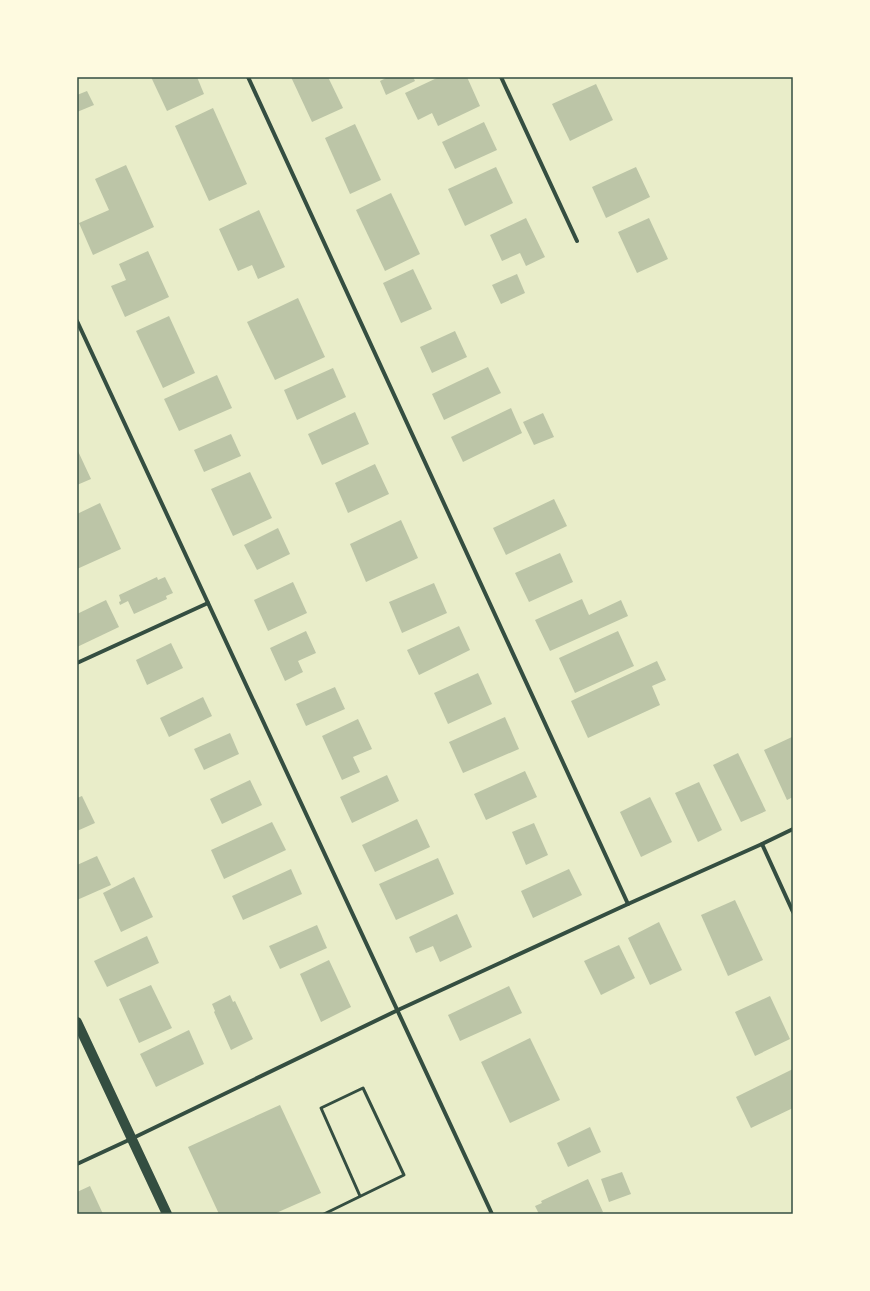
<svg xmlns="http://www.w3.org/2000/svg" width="870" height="1291" font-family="Georgia,serif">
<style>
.building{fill:#bcc5a7}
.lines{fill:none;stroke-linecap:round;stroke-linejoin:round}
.service{stroke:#344e41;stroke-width:3}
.minor{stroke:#344e41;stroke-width:4}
.primary{stroke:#344e41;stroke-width:10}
.neatline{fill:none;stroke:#344e41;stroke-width:1.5}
</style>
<rect width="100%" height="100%" fill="#e9edc9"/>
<!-- building -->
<g class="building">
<path d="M151,77H197L204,94L167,111Z"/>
<path d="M291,77H328L343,108L312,122Z"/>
<path d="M388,77H413L415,81L386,95L380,81Z"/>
<path d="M439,77H467L480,106L438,126L432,113L418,120L405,93Z"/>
<path d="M596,84L613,120L570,141L552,104Z"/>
<path d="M87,91L94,105L77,112V95Z"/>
<path d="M213,108L247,184L209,201L175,126Z"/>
<path d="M484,122L497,150L455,169L442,142Z"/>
<path d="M355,124L381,180L350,194L325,138Z"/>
<path d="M126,165L154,227L93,255L79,223L109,210L95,179Z"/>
<path d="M496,167L513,203L465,226L448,189Z"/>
<path d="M636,167L650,197L606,218L592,187Z"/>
<path d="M391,193L420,254L385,271L356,210Z"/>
<path d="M259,210L285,267L258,279L252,265L238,271L219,229Z"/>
<path d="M526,218L545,257L526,266L520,253L502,261L490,235Z"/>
<path d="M649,218L668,259L637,273L618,232Z"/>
<path d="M148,251L169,297L125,317L111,286L126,280L119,264Z"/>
<path d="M413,269L432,309L401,323L383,283Z"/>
<path d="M517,274L525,293L501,304L492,285Z"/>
<path d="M298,298L325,357L275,380L247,322Z"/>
<path d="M169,316L195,373L163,388L136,331Z"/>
<path d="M455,331L467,357L432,373L420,347Z"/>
<path d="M488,367L501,393L444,420L432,394Z"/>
<path d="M333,368L346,397L297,420L284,390Z"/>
<path d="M217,375L232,408L179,431L164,399Z"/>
<path d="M511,408L522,433L463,462L451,437Z"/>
<path d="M355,412L369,444L322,465L308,434Z"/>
<path d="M543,413L554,437L534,445L523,422Z"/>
<path d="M231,434L241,456L204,472L194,450Z"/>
<path d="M77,449L91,479L77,485Z"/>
<path d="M375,464L389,494L348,513L335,483Z"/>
<path d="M250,472L272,518L233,536L211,489Z"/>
<path d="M554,499L567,526L506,555L493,528Z"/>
<path d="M100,503L121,549L77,569V532H78L77,530V514Z"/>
<path d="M401,520L418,558L366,582L350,544Z"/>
<path d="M278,528L290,554L257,570L244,545Z"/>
<path d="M560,553L573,582L529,602L515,573Z"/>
<path d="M157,577L158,580L165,577L173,593L166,596L167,599L134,614L128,601L120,605L119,602L121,601L119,595Z"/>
<path d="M293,582L307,613L268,631L254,600Z"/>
<path d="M434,583L447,613L402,633L389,602Z"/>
<path d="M582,599L589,615L621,600L628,616L550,651L535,620Z"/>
<path d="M106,600L119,627L77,647V614Z"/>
<path d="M459,626L470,650L419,675L407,650Z"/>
<path d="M306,631L316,653L298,661L303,672L285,681L270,648Z"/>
<path d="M618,631L634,666L575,693L559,658Z"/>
<path d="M171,643L183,668L147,685L136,660Z"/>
<path d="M657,661L666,680L652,686L660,705L588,738L571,701Z"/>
<path d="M478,673L492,704L448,724L434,693Z"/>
<path d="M335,687L345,709L306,726L296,704Z"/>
<path d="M203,697L212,716L169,737L160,718Z"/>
<path d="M505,717L519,749L463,773L449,742Z"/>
<path d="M358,719L372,749L353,757L360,772L342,780L322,736Z"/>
<path d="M230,733L239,754L204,770L194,749Z"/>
<path d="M792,737L793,797L787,800L764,750Z"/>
<path d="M738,753L766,811L741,822L713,765Z"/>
<path d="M525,771L537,797L486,820L474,794Z"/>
<path d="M387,775L399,801L352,823L340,797Z"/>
<path d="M250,780L262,805L222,824L210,799Z"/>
<path d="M699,782L722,830L698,842L675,793Z"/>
<path d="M82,796L95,823L77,831V798Z"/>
<path d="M650,797L672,842L641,857L620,812Z"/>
<path d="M417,819L430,847L375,872L362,845Z"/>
<path d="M272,822L286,850L224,879L211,850Z"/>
<path d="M534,823L548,855L526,865L512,832Z"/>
<path d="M97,856L111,885L77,900V865Z"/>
<path d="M438,858L454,894L396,920L379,884Z"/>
<path d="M291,869L302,894L243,920L232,896Z"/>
<path d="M569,869L582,895L533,918L521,891Z"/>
<path d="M134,877L153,917L121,932L103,893Z"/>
<path d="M735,900L763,960L728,976L701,915Z"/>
<path d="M457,914L472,947L440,962L433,946L416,953L409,937Z"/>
<path d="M659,922L682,970L650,985L628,938Z"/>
<path d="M317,925L327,948L280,969L269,946Z"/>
<path d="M147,936L159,963L107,987L94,961Z"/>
<path d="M619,945L635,978L601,995L584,961Z"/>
<path d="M329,960L351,1007L321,1022L300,974Z"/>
<path d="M151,985L172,1028L139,1043L119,999Z"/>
<path d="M509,986L522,1013L460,1041L448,1015Z"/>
<path d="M230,995L233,1002L235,1001L253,1039L231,1050L214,1012L215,1011L212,1004Z"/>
<path d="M770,996L790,1039L755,1056L735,1012Z"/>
<path d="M189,1030L204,1064L156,1087L140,1054Z"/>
<path d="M530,1038L560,1100L510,1123L481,1062Z"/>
<path d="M793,1069V1108L751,1128L736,1097Z"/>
<path d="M280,1105L321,1193L274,1214H219L188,1147Z"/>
<path d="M590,1127L601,1152L568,1167L557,1143Z"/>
<path d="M622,1172L631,1194L609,1202L601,1179Z"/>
<path d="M588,1179L603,1212L598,1214H539L535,1206L542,1203L541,1201Z"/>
<path d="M90,1186L103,1214H77V1192Z"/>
</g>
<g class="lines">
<!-- service -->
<path class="service" d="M324,1214L404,1175L363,1088L321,1108L360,1196"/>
<!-- minor -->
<g class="minor">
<path d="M248,77L628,904"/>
<path d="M501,77L577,241"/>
<path d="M77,321L492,1214"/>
<path d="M77,663L208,603"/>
<path d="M762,844L793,912"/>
<path d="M77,1164L131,1139L398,1010L628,904L762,844L793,829"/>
</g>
<!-- primary -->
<path class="primary" d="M77,1022L167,1214"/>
</g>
<!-- border -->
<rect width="870" height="1291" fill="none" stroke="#fefae0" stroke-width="156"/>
<rect x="78" y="78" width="714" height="1135" class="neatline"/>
</svg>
